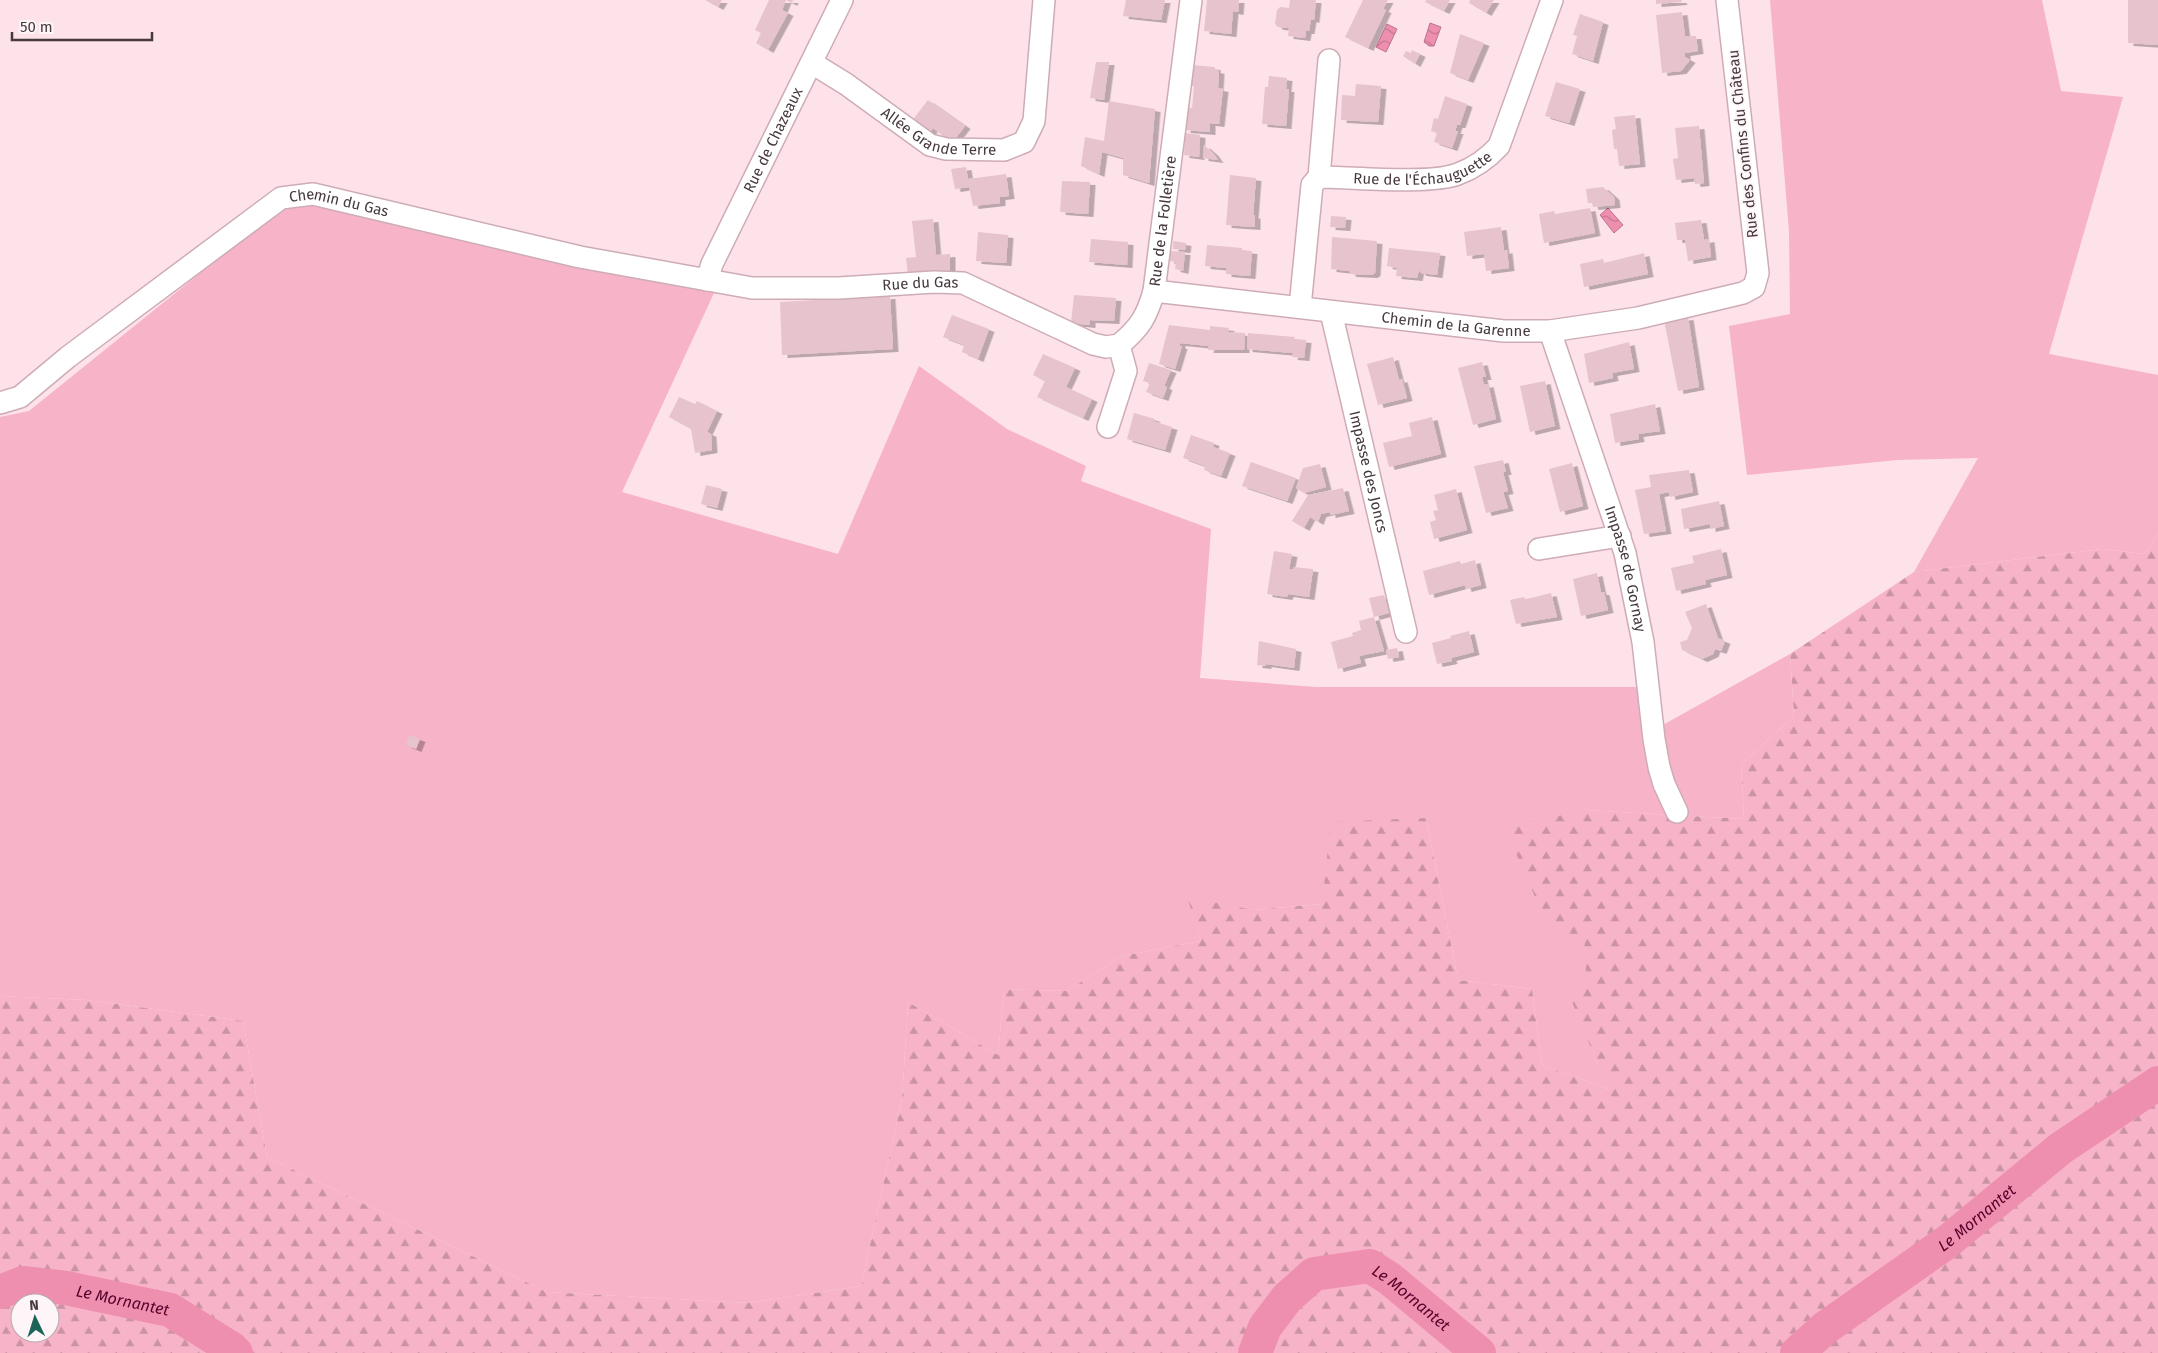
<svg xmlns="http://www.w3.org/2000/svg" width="2158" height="1353" font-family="'Fira Sans',sans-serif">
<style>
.grass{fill:#f7b3c7}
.forest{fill:url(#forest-firs);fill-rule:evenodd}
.water{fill:url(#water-waves);stroke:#bc758c}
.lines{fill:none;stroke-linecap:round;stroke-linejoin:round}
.river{stroke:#ef8faf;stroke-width:34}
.building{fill:#e6c3cd;filter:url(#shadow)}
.street-casing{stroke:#ceacb6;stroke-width:24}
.street{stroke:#fff;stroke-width:21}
.labels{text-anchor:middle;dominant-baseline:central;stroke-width:4;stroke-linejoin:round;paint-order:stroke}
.street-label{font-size:15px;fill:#46393c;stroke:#fdf5f7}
.water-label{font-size:16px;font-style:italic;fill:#55002a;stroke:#fdf5f7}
</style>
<defs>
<pattern id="forest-firs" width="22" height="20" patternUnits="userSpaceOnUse" patternTransform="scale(1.25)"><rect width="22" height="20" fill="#f7b3c7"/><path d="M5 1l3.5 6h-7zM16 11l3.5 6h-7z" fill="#ca93a3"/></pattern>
<pattern id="water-waves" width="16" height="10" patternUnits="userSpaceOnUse" patternTransform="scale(1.25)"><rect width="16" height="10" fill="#ef8faf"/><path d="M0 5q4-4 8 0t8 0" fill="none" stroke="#c37690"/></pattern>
<filter id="shadow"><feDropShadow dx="5.5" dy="3" stdDeviation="0" flood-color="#0004"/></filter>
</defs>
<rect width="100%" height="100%" fill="#fee2ea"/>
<!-- grass -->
<g class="grass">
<path d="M1770,0H2042L2061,91L2123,97L2049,354L2158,375V534L2144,554L2102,549L1914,572L1978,458L1897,460L1747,475L1729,326L1790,314L1789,231Z"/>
<path d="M314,200L714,293L622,492L838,554L919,366L1007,429L1086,466L1081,481L1211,529L1200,678L1316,687H1640L1645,735L1790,654L1794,716L1741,765L1744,819L1585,810L1586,974L1571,998L1608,1089L1542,1065L1532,989L1458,980L1426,818L1322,904L1254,910L1188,898L1201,941L1122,956L1067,991L1004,989L998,1055L908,1002L902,1099L861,1286L748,1303L547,1292L267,1157L243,1021L87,1000L0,996V417L29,411L282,207Z"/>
</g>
<!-- forest -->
<path class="forest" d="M2158,534V1353H0V996L87,1000L243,1021L267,1157L547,1292L748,1303L861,1286L902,1099L908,1002L998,1055L1004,989L1067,991L1122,956L1201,941L1187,897L1254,910L1322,904L1331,822L1426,818L1458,980L1532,989L1542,1065L1608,1089L1570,997L1586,974L1584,934L1553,938L1505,828L1585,810L1744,819L1741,765L1794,716L1790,654L1914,572L2102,549L2144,554ZM20,1303H50V1333H20Z"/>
<!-- water -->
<g class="water">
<path d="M1430,23L1441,27L1434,46H1429L1424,42Z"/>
<path d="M1387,24L1397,29L1386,52L1376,47Z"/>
<path d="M1608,208L1623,225L1614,233L1600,215Z"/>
</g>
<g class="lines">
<!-- river -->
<g class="river">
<path id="s1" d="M0,1292L23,1283L66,1288L170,1310L232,1349L236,1353"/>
<path id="s2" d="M1255,1353L1265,1327L1287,1298L1314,1274L1370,1266L1390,1279L1479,1353"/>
<path id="s3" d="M1797,1353L1825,1328L1947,1242L2061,1148L2158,1083"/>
</g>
</g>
<!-- building -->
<g class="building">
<path d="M705,0H722L718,7Z"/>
<path d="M769,0H793L792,3L786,0L782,10L788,13L768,50L756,43L761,33L755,30Z"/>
<path d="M1126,0H1165L1161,20L1123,16Z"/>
<path d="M1207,0H1239L1238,12L1233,11L1231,34L1204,31Z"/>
<path d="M1290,0H1316L1314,20L1311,19L1309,31H1306L1305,38L1288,36L1289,28L1278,27L1275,24L1277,10L1280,7L1289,8Z"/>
<path d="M1363,0H1388L1383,9L1386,10L1368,48L1345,37Z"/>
<path d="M1426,0H1450L1444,11L1425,2Z"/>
<path d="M1470,0H1494L1486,13L1469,3Z"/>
<path d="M1656,0H1681L1682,2L1656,4Z"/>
<path d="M2128,0H2158V45L2128,43Z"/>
<path d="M1682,12L1685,36H1696L1698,51L1685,53V57L1690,60L1681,71L1662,73L1656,15Z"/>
<path d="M1580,14L1603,22L1593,61L1572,54L1577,36L1573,35Z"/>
<path d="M1460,34L1484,43L1468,80L1450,73Z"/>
<path d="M1412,50L1420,54L1415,64L1403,56L1406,51L1411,53Z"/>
<path d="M1096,62H1109L1104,100L1090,98Z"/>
<path d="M1191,65L1215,67V70L1219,71L1218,88L1223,89L1219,124L1210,123V132L1185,130L1186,107L1192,108L1193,98L1194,86H1189Z"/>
<path d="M1269,76L1287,78L1286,89H1289L1286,126L1262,124L1265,87H1268Z"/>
<path d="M1556,82L1580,89L1569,123L1545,116Z"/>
<path d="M1356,84L1381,86L1378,122L1341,120L1342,95L1355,96Z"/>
<path d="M1445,96L1467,104L1460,125H1457L1455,131H1458L1452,148L1434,142L1437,133L1431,131L1434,118L1438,119Z"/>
<path d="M928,100L965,126L952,143L933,128L928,135L911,122Z"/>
<path d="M1109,101L1155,109L1149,183L1123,175V158L1102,152L1099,174L1081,166L1085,137L1104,141Z"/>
<path d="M1635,115L1640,164L1619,166L1617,149H1614L1612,130L1616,129L1614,117Z"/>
<path d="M1699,126L1704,183L1695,184L1694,178L1676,180L1673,159L1678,158L1675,128Z"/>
<path d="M1185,133L1200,135L1199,157L1184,155Z"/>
<path d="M1204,145L1213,153L1218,160L1203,158Z"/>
<path d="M966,167L968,179L1006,174L1009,196L1000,197V203L973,206L969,187L955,189L951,169Z"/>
<path d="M1230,175L1256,178L1253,216L1255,215V227L1226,225Z"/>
<path d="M1062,181L1090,182L1088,214L1060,212Z"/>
<path d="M1603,187L1614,197L1615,205L1593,207L1592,203H1588L1586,189Z"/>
<path d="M1590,208L1595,233L1544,243L1539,214L1554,211L1555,214Z"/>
<path d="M1331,216L1346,217L1345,228L1330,227Z"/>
<path d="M933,219L936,255L950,254V271L908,275L906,258L916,257L912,221Z"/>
<path d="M1701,220L1704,240L1709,239L1711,257L1688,261L1685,240H1677L1675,223Z"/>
<path d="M1501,227L1504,251L1507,250L1509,268L1486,271L1484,254L1467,256L1464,232Z"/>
<path d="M978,232L1008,235L1006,263L976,261Z"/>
<path d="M1332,237L1377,241L1375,273L1372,275L1351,274L1349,271L1331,269Z"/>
<path d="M1091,239L1128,242L1127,265L1089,262Z"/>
<path d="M1173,241L1186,243L1185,250L1173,249Z"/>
<path d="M1207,245L1242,248V250L1252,251L1250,276L1226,274V268L1205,266Z"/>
<path d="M1389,248L1440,253L1437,275L1421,273L1419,270L1417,278L1396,276L1397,268L1387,266Z"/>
<path d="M1170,251L1185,252L1183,271L1175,269L1176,262L1169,261Z"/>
<path d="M1644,253L1648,274L1584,287L1580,264L1603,259L1604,263Z"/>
<path d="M1074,295L1116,298L1114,321L1090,320V325L1071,323Z"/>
<path d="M890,296L893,349L782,355L780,302Z"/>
<path d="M952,315L989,329L978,359L962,352L964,345L943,337Z"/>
<path d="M1688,317L1699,387L1678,391L1664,320Z"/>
<path d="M1169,325L1210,330V326L1229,328L1228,332L1245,333L1244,350H1208L1209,346L1180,343V346H1182L1175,369L1159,364Z"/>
<path d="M1248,333L1295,337L1294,339L1306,340L1304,358L1292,357L1293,353L1247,349Z"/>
<path d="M1629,342L1634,369L1612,373L1613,378L1589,383L1584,354Z"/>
<path d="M1043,354L1075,368L1066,387L1092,399L1083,418L1037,397L1045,381L1033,375Z"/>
<path d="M1393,357L1399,380L1402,379L1407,398L1378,405L1367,364Z"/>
<path d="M1482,362L1486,377H1482L1484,385L1488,384L1496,419L1473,425L1458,368Z"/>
<path d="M1149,363L1171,370L1164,386L1167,387L1163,398L1146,392L1150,383L1143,381Z"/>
<path d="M1545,381L1555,426L1530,432L1520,386Z"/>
<path d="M679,397L695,404L697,401L717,411L707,432L711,434L712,450L695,453L691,429L669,417Z"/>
<path d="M1655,404L1660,431L1638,434L1639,439L1615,443L1610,414Z"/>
<path d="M1134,413L1155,419L1153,421L1172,427L1165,450L1127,439Z"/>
<path d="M1432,417L1441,454L1389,467L1383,443L1412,436L1409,423Z"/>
<path d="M1191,435L1214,443L1213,447L1230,453L1221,476L1204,470L1205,466L1183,458Z"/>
<path d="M1503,460L1506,472H1503L1508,491L1503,492L1508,508L1486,513L1474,466Z"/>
<path d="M1251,462L1296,478L1287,501L1242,486Z"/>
<path d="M1572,463L1583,506L1560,512L1549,469Z"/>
<path d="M1320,464L1326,487L1304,493L1296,488L1303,468Z"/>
<path d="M1689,470L1693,492L1670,497L1669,492L1659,494L1666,531L1644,534L1635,490L1651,487L1649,475Z"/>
<path d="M706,485L722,489L717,508L701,504Z"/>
<path d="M1343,488L1349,511L1330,515V512L1321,514L1318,522L1310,517L1304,528L1292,521L1308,495Z"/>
<path d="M1456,489L1467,530L1434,539L1430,522L1436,520L1433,511L1438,510L1434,495Z"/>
<path d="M1719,501L1724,526L1710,529V524L1684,529L1681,509Z"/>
<path d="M1721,549L1727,575L1705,580L1706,584L1676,591L1671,568L1694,563L1692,556Z"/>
<path d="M1274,551L1292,554L1289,569H1293V567L1313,569L1309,597L1288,594L1287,597L1267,594Z"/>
<path d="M1475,560L1481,585L1466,589L1465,585L1429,595L1423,571L1460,561L1461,564Z"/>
<path d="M1597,573L1601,592H1604L1608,610L1581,616L1573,579Z"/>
<path d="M1551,593L1557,617L1516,624L1510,600L1524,597L1525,599L1531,598Z"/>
<path d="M1384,595L1389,613L1374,617L1369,598Z"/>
<path d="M1706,604L1718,638L1725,641L1721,651L1715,649L1713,654L1702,659L1682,650L1680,642L1687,640L1692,628L1685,612Z"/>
<path d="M1374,617L1384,651L1359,656L1361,663L1338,669L1331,642L1353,636L1352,633L1361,630L1359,621Z"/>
<path d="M1469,631L1474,652L1451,658L1452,661L1437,664L1432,643L1451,638L1450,636Z"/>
<path d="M1259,641L1296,649L1294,668L1266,664V666L1257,665Z"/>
<path d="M1397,648L1399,657L1388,659L1386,650Z"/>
<path d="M409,735L420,739L416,749L406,745Z"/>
</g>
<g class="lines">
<defs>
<g id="street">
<path id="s4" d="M812,63L846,84L930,145L946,149L1004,150L1024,142L1034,121L1044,0"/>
<path d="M1319,177L1329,60"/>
<path id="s5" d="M707,280L712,264L842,0"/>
<path id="s6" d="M1154,291L1504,331H1550L1638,318L1743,293L1754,287L1758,273L1727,0"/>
<path id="s7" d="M1300,307L1312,185L1319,177C1354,177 1428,185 1458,174C1474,168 1488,158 1499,146L1552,0"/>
<path id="s8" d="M1331,312L1406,632"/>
<path id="s9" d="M1550,331L1625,553L1643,642L1654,739L1659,767L1664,784L1677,812"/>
<path id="s10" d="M0,403L20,397L68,357L281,198L313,194L580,257L752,288H839L934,282L963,283L1093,344L1106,347L1119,345"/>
<path id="s11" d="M1108,427L1126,371L1119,345C1140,328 1147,316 1154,291L1191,0"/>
<path d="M1539,549L1620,536"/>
</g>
</defs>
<!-- street casing -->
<use href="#street" class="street-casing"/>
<!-- street -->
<use href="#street" class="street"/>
</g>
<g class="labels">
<!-- street labels -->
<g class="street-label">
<text stroke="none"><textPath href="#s4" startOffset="148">Allée Grande Terre</textPath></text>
<text stroke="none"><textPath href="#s5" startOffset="155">Rue de Chazeaux</textPath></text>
<text transform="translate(1743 144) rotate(-96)">Rue des Confins du Château</text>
<text stroke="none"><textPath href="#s7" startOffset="239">Rue de l'Échauguette</textPath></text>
<text stroke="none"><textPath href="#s10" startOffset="408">Chemin du Gas</textPath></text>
<text stroke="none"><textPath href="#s11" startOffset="222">Rue de la Folletière</textPath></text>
<text stroke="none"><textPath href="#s10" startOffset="999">Rue du Gas</textPath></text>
<text stroke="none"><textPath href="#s6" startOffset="304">Chemin de la Garenne</textPath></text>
<text stroke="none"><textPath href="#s8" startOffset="164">Impasse des Joncs</textPath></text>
<text stroke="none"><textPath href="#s9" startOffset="250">Impasse de Gornay</textPath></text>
</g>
<!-- water labels -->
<g class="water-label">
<text stroke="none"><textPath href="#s3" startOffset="225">Le Mornantet</textPath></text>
<text stroke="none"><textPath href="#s2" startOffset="209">Le Mornantet</textPath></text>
<text stroke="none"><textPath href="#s1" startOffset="126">Le Mornantet</textPath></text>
</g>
</g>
<!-- north arrow -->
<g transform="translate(35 1318) rotate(356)"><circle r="24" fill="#fdf5f7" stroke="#b4aaac"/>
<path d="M0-4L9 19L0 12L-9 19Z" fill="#1c6458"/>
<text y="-8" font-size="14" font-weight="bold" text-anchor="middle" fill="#46393c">N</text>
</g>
<!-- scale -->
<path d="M12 32v8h140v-8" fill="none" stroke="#46393c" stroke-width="2.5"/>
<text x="20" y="32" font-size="15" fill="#46393c" stroke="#fdf5f7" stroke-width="4" paint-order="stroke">50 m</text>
</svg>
